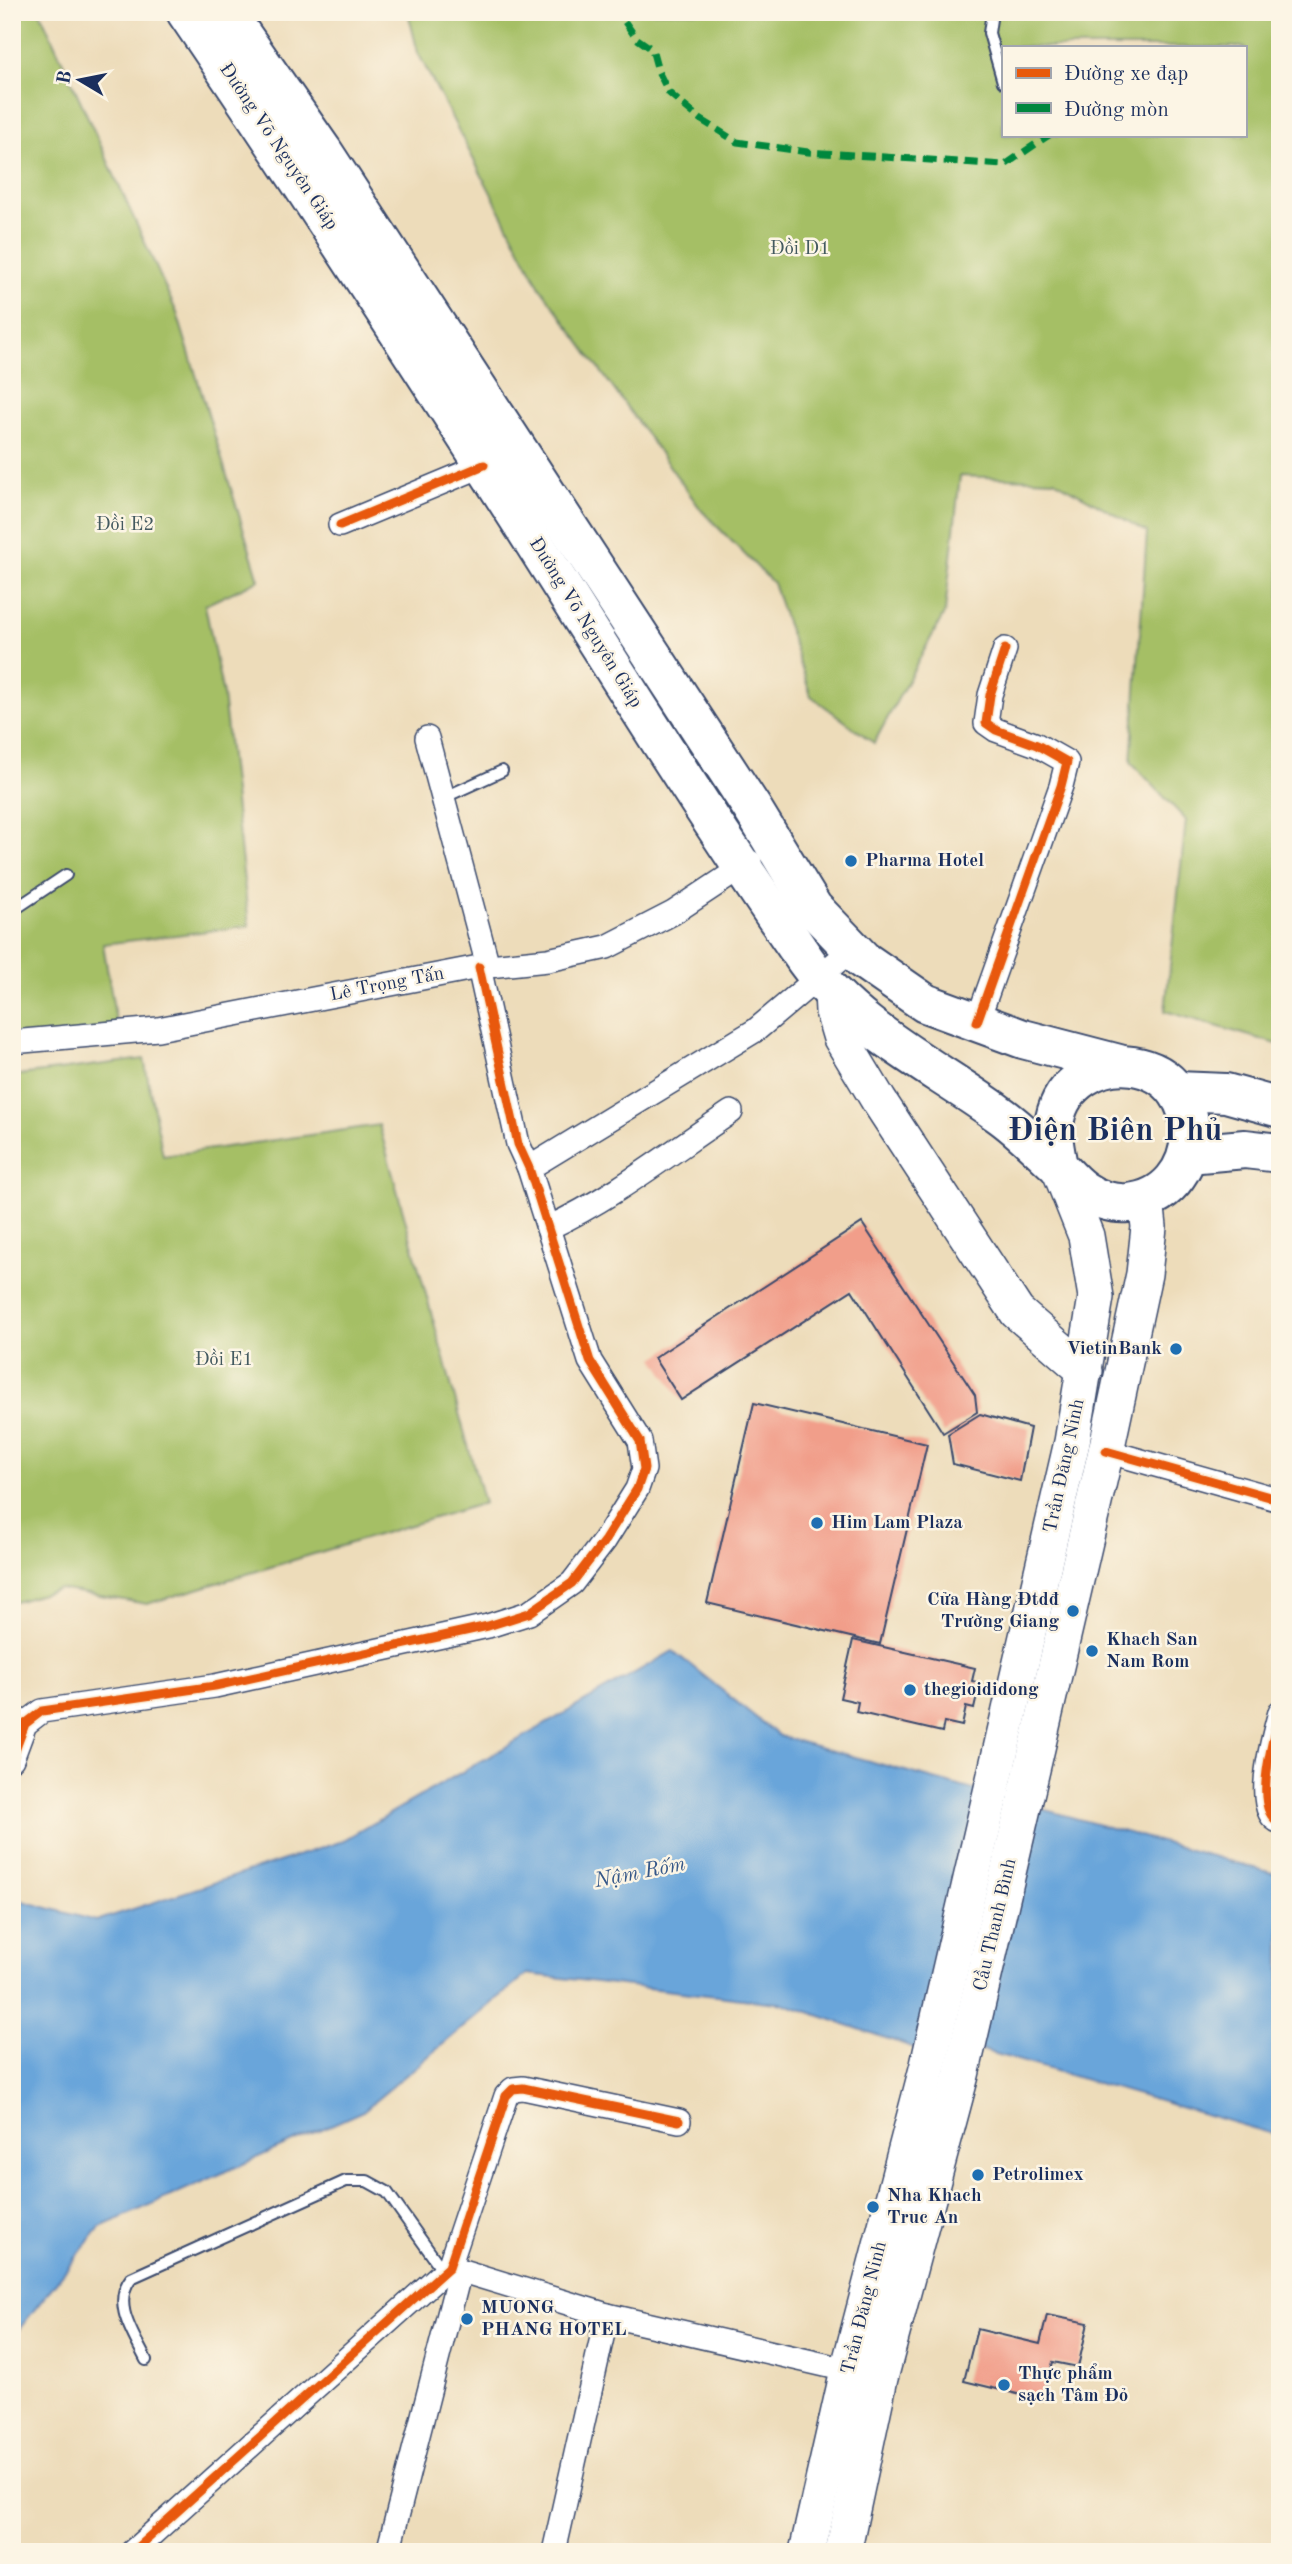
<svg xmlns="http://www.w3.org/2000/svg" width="1292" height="2564" font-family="'Old Standard TT',serif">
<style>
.green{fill:#a5bf65;stroke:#607762;stroke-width:2;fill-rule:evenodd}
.water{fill:#69a5da;stroke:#426a9c;stroke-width:2}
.building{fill:#f19e8a}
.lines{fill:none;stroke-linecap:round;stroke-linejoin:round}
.lane-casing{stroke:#3a496c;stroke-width:14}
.street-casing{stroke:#3a496c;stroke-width:26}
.primary-casing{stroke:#3a496c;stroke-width:38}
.highway-casing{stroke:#3a496c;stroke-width:42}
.lane{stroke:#fff;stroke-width:10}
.street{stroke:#fff;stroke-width:23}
.primary{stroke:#fff;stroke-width:35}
.highway{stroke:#fff;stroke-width:38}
.quiet{stroke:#00873e;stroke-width:7;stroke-dasharray:14 7;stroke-linecap:butt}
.cycleway-casing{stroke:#fcf5e5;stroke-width:13}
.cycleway{stroke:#e8590c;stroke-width:9}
.poi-dot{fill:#1f6fb2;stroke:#fcf5e5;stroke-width:2.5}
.labels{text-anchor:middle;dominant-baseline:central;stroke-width:5;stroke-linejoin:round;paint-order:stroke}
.street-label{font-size:19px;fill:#1b2f5e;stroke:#fcf5e5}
.park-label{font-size:19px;fill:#445a60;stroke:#fcf5e5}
.poi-label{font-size:19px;font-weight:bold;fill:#1b2f5e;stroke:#fcf5e5;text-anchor:start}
.water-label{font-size:21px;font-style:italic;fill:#365889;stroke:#fcf5e5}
.town-label{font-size:33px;font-weight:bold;fill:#1b2f5e;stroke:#fcf5e5}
</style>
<rect width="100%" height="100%" fill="#fcf5e5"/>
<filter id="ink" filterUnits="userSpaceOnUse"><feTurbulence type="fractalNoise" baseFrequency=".0143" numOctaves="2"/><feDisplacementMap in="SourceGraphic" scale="14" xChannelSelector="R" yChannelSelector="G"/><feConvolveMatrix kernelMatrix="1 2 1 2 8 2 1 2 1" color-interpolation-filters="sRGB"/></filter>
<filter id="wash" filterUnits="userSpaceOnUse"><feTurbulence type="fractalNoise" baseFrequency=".00686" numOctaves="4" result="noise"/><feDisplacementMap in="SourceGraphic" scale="28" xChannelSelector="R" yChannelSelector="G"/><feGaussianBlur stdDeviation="1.57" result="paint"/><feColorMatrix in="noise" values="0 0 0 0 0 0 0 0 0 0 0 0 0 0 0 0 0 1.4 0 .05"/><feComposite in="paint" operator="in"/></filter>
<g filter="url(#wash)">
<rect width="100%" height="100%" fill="#eddcba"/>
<!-- green -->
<g class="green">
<path d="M12,12H40L177,313L259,580L205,605L223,695L249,926L103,944L118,1033L12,1040Z"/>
<path d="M408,12H1280V1045L1165,1011L1186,820L1131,762L1147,532L1054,480L960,476L945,612L874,743L811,696L773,583L702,511L540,287L418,53ZM1003,47H1245V135H1003Z"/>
<path d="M144,1059L163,1156L379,1125L484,1503L147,1604L59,1589L12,1603V1076Z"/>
</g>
<!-- water -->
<path class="water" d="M673,1651L779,1736L1280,1875V2136L982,2050L915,2048L785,2004L527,1974L363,2111L100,2227L12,2338V1898L96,1921L340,1842Z"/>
<g id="blocks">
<!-- building -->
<g class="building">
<path d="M862,1223L975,1395L977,1412L943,1433L852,1290L681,1400L654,1358Z"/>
<path d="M754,1403L927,1444L880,1644L707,1603Z"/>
<path d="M980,1414L1030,1428L1020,1481L953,1464L948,1434Z"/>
<path d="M853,1640L975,1668L972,1681L980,1683L974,1709L966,1707L962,1726L944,1722L942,1732L856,1712L858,1702L840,1698Z"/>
<path d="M1047,2315L1088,2323L1078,2367L1053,2362L1042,2400L964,2381L977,2329L1040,2344Z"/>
</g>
</g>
</g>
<g filter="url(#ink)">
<use href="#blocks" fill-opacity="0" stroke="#3a496c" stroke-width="2"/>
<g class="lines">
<defs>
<g id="lane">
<path d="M992,12L989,33L1003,82"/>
<path d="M443,798L502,771"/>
<path d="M12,911L66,875"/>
<path d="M146,2360C134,2335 111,2304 131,2278L346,2181H367L387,2192L444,2272"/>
</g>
<g id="street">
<path d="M340,525L484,465"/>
<path d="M427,738L488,966"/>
<path d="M977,1022L1061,786L1067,762L1037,745L996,730L986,723L990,695L1005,649"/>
<path d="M12,1042L158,1029L479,967L548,960L607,947L673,913L750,862"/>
<path d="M529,1168L756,1030L852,949"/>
<path d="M548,1228C613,1198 671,1152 731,1112"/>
<path d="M1106,1451L1280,1500"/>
<path d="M1280,1712C1274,1735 1251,1812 1280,1822"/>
<path d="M12,1759L25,1724L42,1711L215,1686L488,1626L529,1613L572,1583L605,1540L637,1489L644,1469L640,1441L590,1361L529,1168L518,1144L479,967"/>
<path d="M449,2267L607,2315L860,2373"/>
<path d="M132,2552L449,2267L506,2096L513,2089L523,2088L679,2121"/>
<path d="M388,2552L460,2271"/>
<path d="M554,2552L607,2315"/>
</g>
<g id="primary">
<path d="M832,993L833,1011L841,1038L879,1101L1017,1312L1085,1371"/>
<path d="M807,2552L848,2371L928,2065L1072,1442L1096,1297L1086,1236L1058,1166"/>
<path d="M843,2552L880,2378L961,2075L1106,1451L1144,1274L1149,1227L1146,1199"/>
</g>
<g id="highway">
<path d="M186,12C304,185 418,361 531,538C621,680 710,823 806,961C854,1029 933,1066 999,1114C1019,1128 1038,1147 1056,1164C1065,1173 1073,1183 1083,1190C1096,1199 1112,1204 1128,1203C1207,1196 1212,1078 1133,1066C1098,1061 1062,1083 1055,1119C1051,1134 1055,1150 1058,1166"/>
<path d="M226,12L322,150L752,808L813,908L863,960L925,1003L1023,1039L1119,1064"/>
<path d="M1177,1091L1226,1093L1280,1108"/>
<path d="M1188,1154L1245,1149L1280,1153"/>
</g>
</defs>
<!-- lane casing -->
<use href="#lane" class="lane-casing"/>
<!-- street casing -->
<use href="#street" class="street-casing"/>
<!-- primary casing -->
<use href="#primary" class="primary-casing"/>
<!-- highway casing -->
<use href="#highway" class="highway-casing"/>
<!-- lane -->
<use href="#lane" class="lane"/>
<!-- street -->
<use href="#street" class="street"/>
<!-- primary -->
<use href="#primary" class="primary"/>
<!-- highway -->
<use href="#highway" class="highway"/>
<!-- quiet -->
<path class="quiet" d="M625,22L636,38L652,49L658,71L669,93L700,119L737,142L808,152L1005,165L1049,135"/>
<defs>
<g id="cycleway">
<path d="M340,525L484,465"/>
<path d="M977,1022L1061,786L1067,762L1037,745L996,730L986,723L990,695L1005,649"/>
<path d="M1106,1451L1280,1500"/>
<path d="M1280,1712C1274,1735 1251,1812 1280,1822"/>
<path d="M12,1759L25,1724L42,1711L215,1686L488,1626L529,1613L572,1583L605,1540L637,1489L644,1469L640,1441L590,1361L529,1168L518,1144L479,967"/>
<path d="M132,2552L449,2267L506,2096L513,2089L523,2088L679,2121"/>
</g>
</defs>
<!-- cycleway casing -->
<use href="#cycleway" class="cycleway-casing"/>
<!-- cycleway -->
<use href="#cycleway" class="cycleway"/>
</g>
</g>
<!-- markers -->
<g class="poi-dot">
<circle cx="851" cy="861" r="7"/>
<circle cx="1176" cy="1349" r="7"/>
<circle cx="817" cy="1523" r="7"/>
<circle cx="1073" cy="1611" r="7"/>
<circle cx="1092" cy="1651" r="7"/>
<circle cx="910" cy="1690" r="7"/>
<circle cx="978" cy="2175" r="7"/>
<circle cx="873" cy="2207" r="7"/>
<circle cx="467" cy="2319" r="7"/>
<circle cx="1004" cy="2385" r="7"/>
</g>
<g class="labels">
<!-- street labels -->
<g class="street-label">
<text transform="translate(278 147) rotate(56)">Đường Võ Nguyên Giáp</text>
<text transform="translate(585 623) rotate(58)">Đường Võ Nguyên Giáp</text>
<text transform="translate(387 985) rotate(-11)">Lê Trọng Tấn</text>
<text transform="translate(1065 1466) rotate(-78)">Trần Đăng Ninh</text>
<text transform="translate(996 1925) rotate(-77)">Cầu Thanh Bình</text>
<text transform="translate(865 2308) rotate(-76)">Trần Đăng Ninh</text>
</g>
<!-- park labels -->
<g class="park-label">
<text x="800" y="249">Đồi D1</text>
<text x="125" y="525">Đồi E2</text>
<text x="224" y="1360">Đồi E1</text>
</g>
<!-- poi labels -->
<g class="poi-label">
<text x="865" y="861">Pharma Hotel</text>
<text x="1162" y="1349" text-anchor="end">VietinBank</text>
<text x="831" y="1523">Him Lam Plaza</text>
<text x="1059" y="1600" text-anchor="end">Cửa Hàng Đtdđ<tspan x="1059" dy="22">Trường Giang</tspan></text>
<text x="1106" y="1640">Khach San<tspan x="1106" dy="22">Nam Rom</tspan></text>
<text x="924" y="1690">thegioididong</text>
<text x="992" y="2175">Petrolimex</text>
<text x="887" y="2196">Nha Khach<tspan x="887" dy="22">Truc An</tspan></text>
<text x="481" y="2308">MUONG<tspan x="481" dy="22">PHANG HOTEL</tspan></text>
<text x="1018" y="2374">Thực phẩm<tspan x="1018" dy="22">sạch Tâm Đỏ</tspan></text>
</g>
<!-- water labels -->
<g class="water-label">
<text transform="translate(640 1873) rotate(-11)">Nậm Rốm</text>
</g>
<!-- town labels -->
<g class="town-label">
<text x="1115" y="1131">Điện Biên Phủ</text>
</g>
</g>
<!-- margin -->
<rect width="1292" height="2564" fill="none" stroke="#fcf5e5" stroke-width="42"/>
<!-- legend -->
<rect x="1002" y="46" width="245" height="91" fill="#fcf5e5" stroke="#a2a6af" stroke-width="2"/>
<rect x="1016" y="68" width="35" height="10" fill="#e8590c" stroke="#a2a6af" stroke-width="2"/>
<text x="1064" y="80" font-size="21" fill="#1b2f5e">Đường xe đạp</text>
<rect x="1016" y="103" width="35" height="10" fill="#00873e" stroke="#a2a6af" stroke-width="2"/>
<text x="1064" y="116" font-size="21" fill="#1b2f5e">Đường mòn</text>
<!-- north arrow -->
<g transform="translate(80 80) rotate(280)" stroke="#fcf5e5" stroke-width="5" paint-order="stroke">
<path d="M0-5L12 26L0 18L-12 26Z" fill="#1b2f5e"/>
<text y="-10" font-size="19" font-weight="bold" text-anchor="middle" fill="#1b2f5e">B</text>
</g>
</svg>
